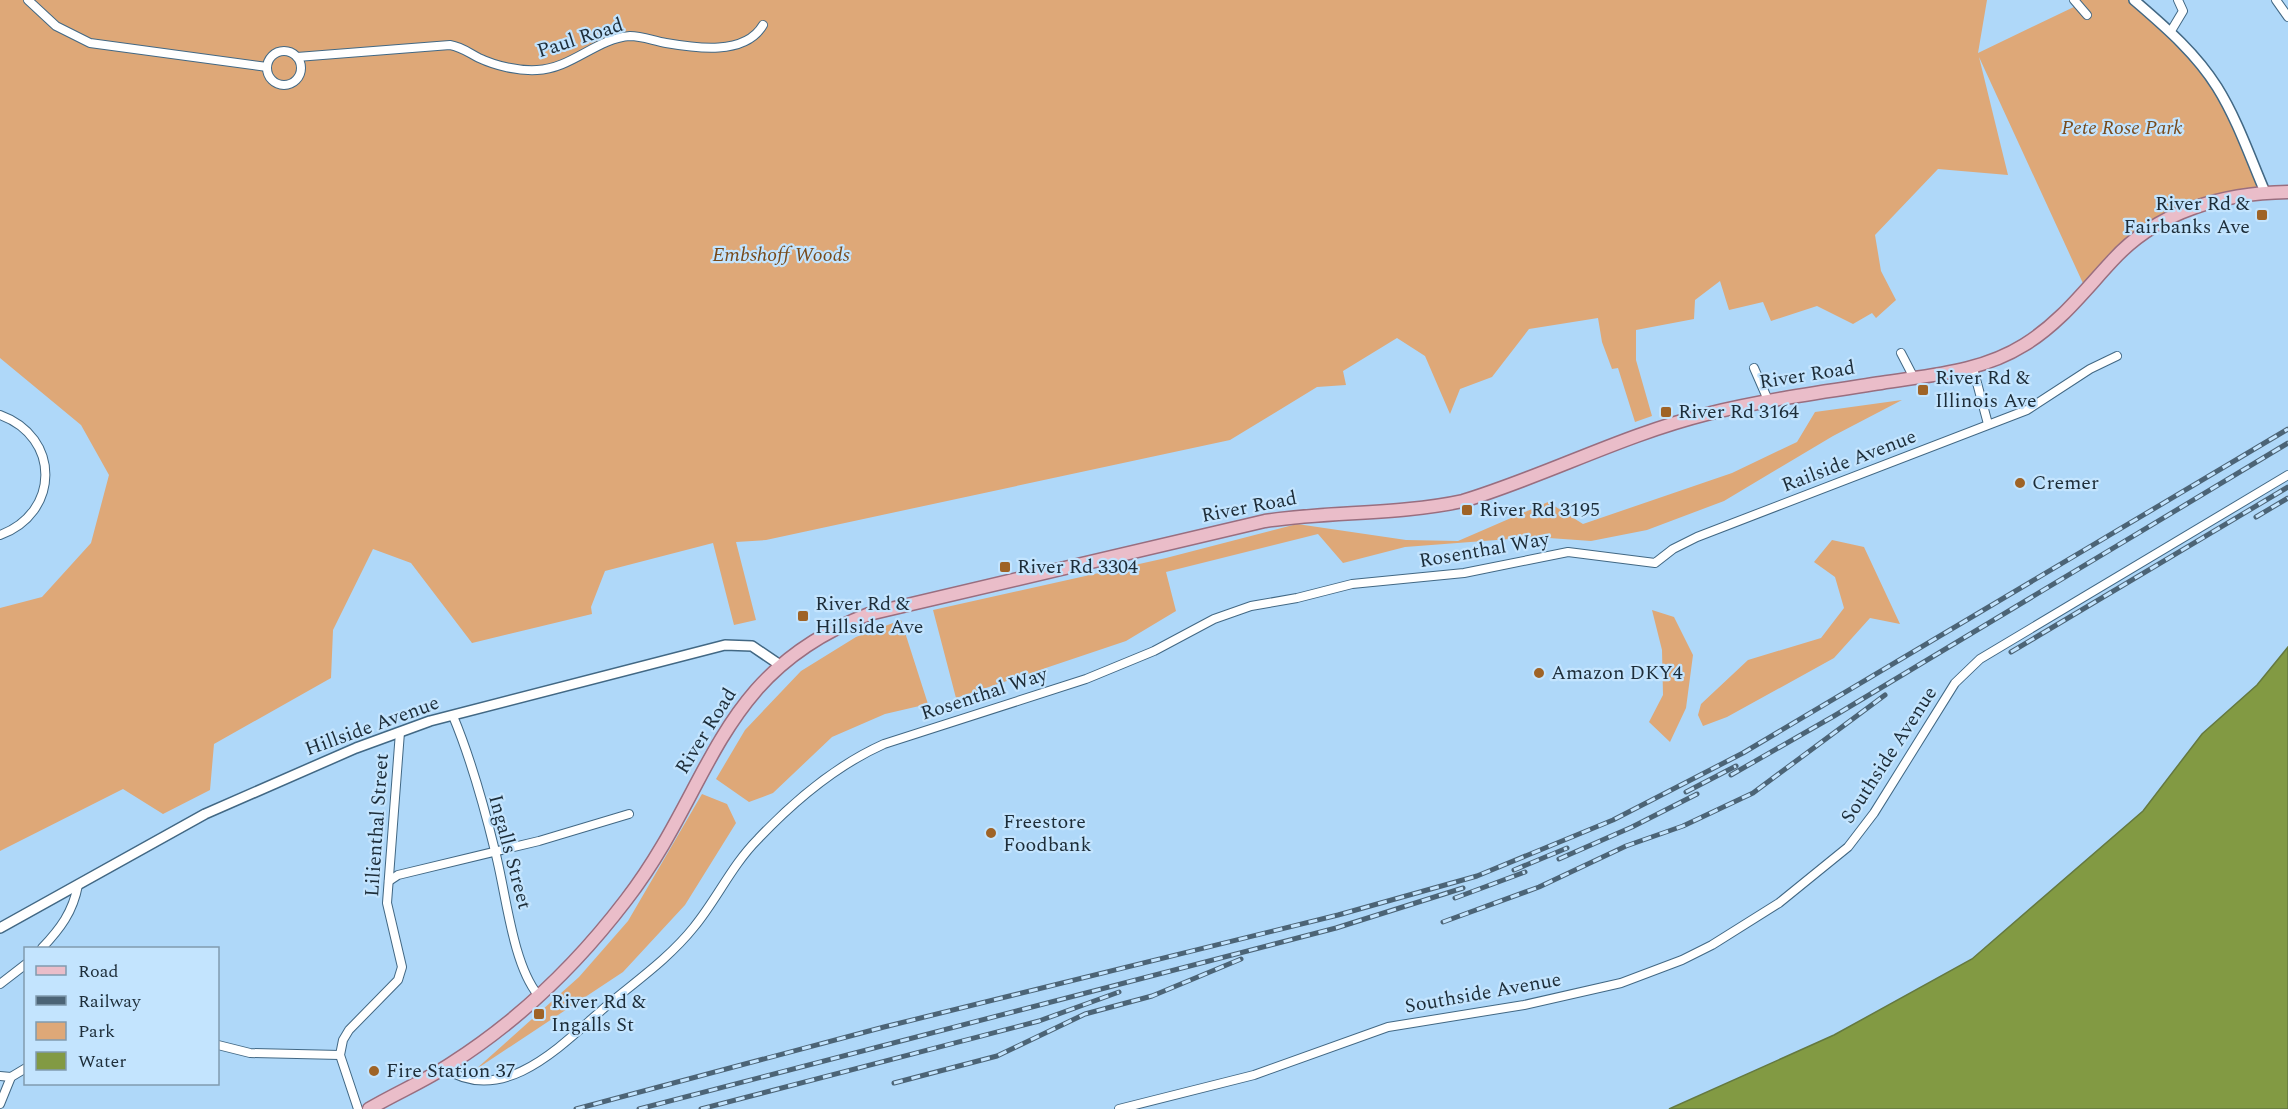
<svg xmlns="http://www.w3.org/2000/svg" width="2288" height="1109" font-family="Spectral,serif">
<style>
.green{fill:#dea878}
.water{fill:#829a43;stroke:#647940;stroke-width:1.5}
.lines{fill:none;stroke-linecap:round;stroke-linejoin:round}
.minor-casing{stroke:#426884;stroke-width:10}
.tertiary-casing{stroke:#426884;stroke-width:12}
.primary-casing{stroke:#996e7f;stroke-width:15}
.minor{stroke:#fff;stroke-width:8}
.tertiary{stroke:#fff;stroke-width:9}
.primary{stroke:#eabdc9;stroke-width:12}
.rail-casing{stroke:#4c6476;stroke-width:5}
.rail{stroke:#c3e4fe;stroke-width:3;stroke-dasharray:9;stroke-linecap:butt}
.poi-dot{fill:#9f6326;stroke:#c3e4fe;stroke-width:2}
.labels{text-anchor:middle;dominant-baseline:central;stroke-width:4.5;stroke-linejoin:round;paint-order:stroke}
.street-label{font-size:20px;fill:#1d2d39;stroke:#c3e4fe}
.park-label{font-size:20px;font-style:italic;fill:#784a1a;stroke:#c3e4fe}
.poi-label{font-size:20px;fill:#1d2d39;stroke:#c3e4fe;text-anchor:start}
</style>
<rect width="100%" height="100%" fill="#afd8f9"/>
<!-- green -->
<g class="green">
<path d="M0,0H1987L1978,53L2078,5L2074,0H2134L2171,31L2217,87L2265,192L2162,221L2087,292L1979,57L2008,175L1938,169L1875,235L1881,271L1896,300L1876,318L1872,313L1853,324L1817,306L1771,321L1763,302L1729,310L1720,281L1695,300L1694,319L1636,330V360L1652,416L1635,422L1618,368L1612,369L1602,342L1598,318L1529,329L1492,377L1460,389L1450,414L1425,356L1397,338L1343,371L1346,385L1317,387L1230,440L766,540L736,542L756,620L734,625L713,543L605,571L591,607L592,614L472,643L411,563L373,549L333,630L331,678L214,744L210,790L163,814L123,789L0,851V608L42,597L91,543L109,475L81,425L0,358Z"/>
<path d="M1902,400L1833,436L1724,501L1647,530L1591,541L1535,537L1405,547L1343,563L1318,534L1166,572L1176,611L1126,641L956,698L933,610L1166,558L1297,524L1406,540L1458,541L1548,502L1583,524L1732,473L1797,442L1815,412Z"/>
<path d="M1832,540L1864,547L1900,624L1870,618L1834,658L1727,717L1703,726L1698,715L1701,704L1748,660L1821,638L1844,608L1835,577L1814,562Z"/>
<path d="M1652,610L1674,617L1693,655L1686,708L1670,742L1649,722L1663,695L1662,650Z"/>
<path d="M901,620L928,704L885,714L832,737L773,793L749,802L716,779L745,730L801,671L856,637Z"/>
<path d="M702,794L727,804L736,823L685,905L623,972L475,1070L579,977L628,921Z"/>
</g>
<!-- water -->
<path class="water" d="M2288,647V1109H1669L1834,1035L1972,959L2143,811L2202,734L2257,685Z"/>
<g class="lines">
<defs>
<g id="minor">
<path d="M28,0L56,26L90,43L267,67"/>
<path d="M2074,0L2087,15"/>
<path d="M2276,0L2288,17"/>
<path d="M2171,31L2183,11L2178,0"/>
<circle cx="284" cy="68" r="17"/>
<path d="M297,57L450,45C462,47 469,53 479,58C496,66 518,71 537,70C571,69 597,38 630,36C642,36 654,41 666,43C695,48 745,56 763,25"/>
<path d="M1901,353L1914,378"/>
<path d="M1754,368L1768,400"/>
<path d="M1973,368L1988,424"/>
<path d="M0,415C61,437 60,513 0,535"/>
<path d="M453,716C471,759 484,806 495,851C506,892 512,963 538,995"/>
<path d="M389,881L398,875L539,841L629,814"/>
<path d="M42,948C60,929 73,912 78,885"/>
<path d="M0,984L26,964"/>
<path d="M218,1045L250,1053L340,1055"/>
<path d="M444,1068C506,1109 566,1040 610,1003C639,979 670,957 694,927C717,899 732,865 758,839C794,801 837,765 884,744L1086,679L1154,651L1214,619L1251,606L1297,598L1352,584L1464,573L1568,552L1655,563L1673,549L1697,537L2027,410L2090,369L2117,356"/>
<path d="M0,1076L11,1077"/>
<path d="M0,1104L11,1077L26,1068"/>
<path d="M358,1109L340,1055L343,1040L349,1030L398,980L402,967L387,903L400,732"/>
<path d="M1119,1109L1254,1075L1388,1027L1524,1005L1621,983L1682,960L1712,945L1779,903L1848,847L1874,813L1955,683L1980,659L2288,475"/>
</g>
<g id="tertiary">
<path d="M2134,0C2164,26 2195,52 2217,87C2237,119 2250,157 2265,192"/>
<path d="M0,928L205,814L356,748L430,721L725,645L752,646L780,665"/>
</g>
<path id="primary" d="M369,1109C396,1093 425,1081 452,1063C519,1020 578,963 626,900C714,786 715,673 869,614L1265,521C1330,511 1398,515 1463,501C1545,476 1623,435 1707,414C1764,400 1822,392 1881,383C1930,375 1981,372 2024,345C2060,323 2084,291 2112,261C2157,211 2223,193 2288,192"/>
</defs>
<!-- minor casing -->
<use href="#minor" class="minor-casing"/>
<!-- tertiary casing -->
<use href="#tertiary" class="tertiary-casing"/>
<!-- primary casing -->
<use href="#primary" class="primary-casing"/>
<!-- minor -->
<use href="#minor" class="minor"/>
<!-- tertiary -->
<use href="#tertiary" class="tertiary"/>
<!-- primary -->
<use href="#primary" class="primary"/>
<defs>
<g id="rail">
<path d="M2256,517L2288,498"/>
<path d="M2011,652L2288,487"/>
<path d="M1731,775L1834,716L2288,443"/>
<path d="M1686,792L1736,766"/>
<path d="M1559,859L1632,827L1697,794"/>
<path d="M1514,870L1567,848"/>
<path d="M1455,898L1525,872"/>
<path d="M1443,922L1539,887L1626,846L1683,826L1753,793L1885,695"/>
<path d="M894,1083L997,1056L1085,1014L1152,996L1241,959"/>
<path d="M576,1109L884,1027L1338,915L1477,876L1613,820L1743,753L2288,429"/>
<path d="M639,1109L1336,928L1463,888"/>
<path d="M701,1109L1039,1021L1119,992"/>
</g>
</defs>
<!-- rail casing -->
<use href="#rail" class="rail-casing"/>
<!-- rail -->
<use href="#rail" class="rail"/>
</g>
<!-- markers -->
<g class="poi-dot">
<rect x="2256" y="209" width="12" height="12" rx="3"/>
<rect x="1917" y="384" width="12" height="12" rx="3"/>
<rect x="1660" y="406" width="12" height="12" rx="3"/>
<circle cx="2020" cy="483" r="6"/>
<rect x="1461" y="504" width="12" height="12" rx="3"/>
<rect x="999" y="561" width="12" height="12" rx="3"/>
<rect x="797" y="610" width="12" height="12" rx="3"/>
<circle cx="1539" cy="673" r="6"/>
<circle cx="991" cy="833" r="6"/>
<rect x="533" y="1008" width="12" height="12" rx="3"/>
<circle cx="374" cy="1071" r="6"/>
</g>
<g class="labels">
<!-- street labels -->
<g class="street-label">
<text transform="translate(580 38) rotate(-18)">Paul Road</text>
<text transform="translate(1807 375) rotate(-9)">River Road</text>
<text transform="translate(1849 461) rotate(-21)">Railside Avenue</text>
<text transform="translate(1249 507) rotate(-11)">River Road</text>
<text transform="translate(1484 550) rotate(-10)">Rosenthal Way</text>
<text transform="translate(984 694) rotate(-18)">Rosenthal Way</text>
<text transform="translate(372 726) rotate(-20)">Hillside Avenue</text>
<text transform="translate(706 731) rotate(-58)">River Road</text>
<text transform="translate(1889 755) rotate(-57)">Southside Avenue</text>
<text transform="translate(377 825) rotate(-86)">Lilienthal Street</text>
<text transform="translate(510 852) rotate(75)">Ingalls Street</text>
<text transform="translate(1483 993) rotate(-10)">Southside Avenue</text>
</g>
<!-- park labels -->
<g class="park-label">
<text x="2122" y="128">Pete Rose Park</text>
<text x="781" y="255">Embshoff Woods</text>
</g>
<!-- poi labels -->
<g class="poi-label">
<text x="2250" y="204" text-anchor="end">River Rd &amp;<tspan x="2250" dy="23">Fairbanks Ave</tspan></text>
<text x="1935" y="378">River Rd &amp;<tspan x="1935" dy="23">Illinois Ave</tspan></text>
<text x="1678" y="412">River Rd 3164</text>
<text x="2032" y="483">Cremer</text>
<text x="1479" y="510">River Rd 3195</text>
<text x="1017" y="567">River Rd 3304</text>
<text x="815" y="604">River Rd &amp;<tspan x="815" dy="23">Hillside Ave</tspan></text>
<text x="1551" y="673">Amazon DKY4</text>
<text x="1003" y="822">Freestore<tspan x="1003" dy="23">Foodbank</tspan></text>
<text x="551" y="1002">River Rd &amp;<tspan x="551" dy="23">Ingalls St</tspan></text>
<text x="386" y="1071">Fire Station 37</text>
</g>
</g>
<!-- legend -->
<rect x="24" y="947" width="195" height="138" fill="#c3e4fe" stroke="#819baf" stroke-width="1.5"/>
<rect x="36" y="966" width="30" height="9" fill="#eabdc9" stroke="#819baf" stroke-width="1.5"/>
<text x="78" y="977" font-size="18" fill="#1d2d39">Road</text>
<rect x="36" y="996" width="30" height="9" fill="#4c6476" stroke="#819baf" stroke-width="1.5"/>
<text x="78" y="1007" font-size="18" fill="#1d2d39">Railway</text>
<rect x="36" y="1022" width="30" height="18" fill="#dea878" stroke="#819baf" stroke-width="1.5"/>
<text x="78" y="1037" font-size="18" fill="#1d2d39">Park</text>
<rect x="36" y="1052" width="30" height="18" fill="#829a43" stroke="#819baf" stroke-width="1.5"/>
<text x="78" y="1067" font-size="18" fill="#1d2d39">Water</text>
</svg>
